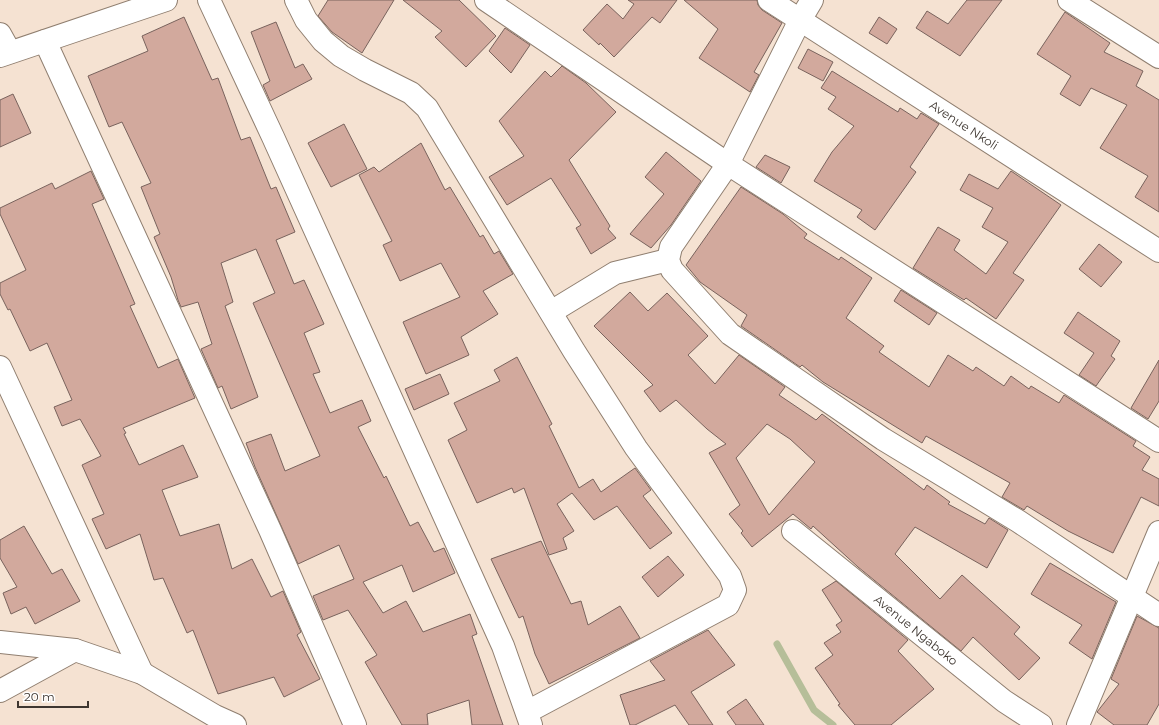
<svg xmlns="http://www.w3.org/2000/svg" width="1159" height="725" font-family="Montserrat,sans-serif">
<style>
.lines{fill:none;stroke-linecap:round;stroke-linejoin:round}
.stream{stroke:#b6be99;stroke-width:7}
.building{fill:#d2a99d;stroke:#79635d;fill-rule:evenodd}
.minor-casing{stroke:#907f70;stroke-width:24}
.minor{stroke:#fff;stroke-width:22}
.labels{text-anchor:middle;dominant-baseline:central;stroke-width:3;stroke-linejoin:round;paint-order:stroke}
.street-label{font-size:12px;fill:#3e3630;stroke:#fff}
</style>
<rect width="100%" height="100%" fill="#f5e2d2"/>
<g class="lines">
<!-- stream -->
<path class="stream" d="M777,644L814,710L833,725"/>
</g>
<!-- building -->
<g class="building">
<path d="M328,0H394L362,53L332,32L318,16Z"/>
<path d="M403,0H459L496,36L466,67L435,37L442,31Z"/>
<path d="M628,0H677L660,23L652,17L614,57L600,43L599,45L583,30L607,4L623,19L634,4Z"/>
<path d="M684,0H757L758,5L762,10L782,23L754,72L759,75L750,92L699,58L718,29Z"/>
<path d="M967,0H1002L960,56L916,28L927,11L948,24Z"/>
<path d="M1065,12L1110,43L1104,52L1143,71L1136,86L1159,100V212L1135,197L1148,176L1100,148L1127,105L1091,88L1080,106L1060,94L1071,76L1037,54Z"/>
<path d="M184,17L212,80L218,78L241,140L250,137L271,189L276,187L295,232L276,240L294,284L304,280L324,324L304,333L320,372L313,374L330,413L362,400L371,421L358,427L384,478L386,476L410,526L418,522L434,552L444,548L455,573L413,592L402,565L363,582L383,613L406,601L423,632L470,614L477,634L472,636L503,725H472L469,700L427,714L428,725H402L365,662L377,655L348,610L323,620L313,596L354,579L339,545L298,564L255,467L246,443L271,434L285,471L320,456L253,303L275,293L256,249L221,263L233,302L225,306L258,397L231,409L222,386L218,388L201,349L212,344L198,302L181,307L178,300L171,277L154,237L160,234L141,187L151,183L122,122L109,127L88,76L148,51L142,36Z"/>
<path d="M879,17L897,29L887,44L869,33Z"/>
<path d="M276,22L295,68L303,64L312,79L270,101L263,85L270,81L251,32Z"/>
<path d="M505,28L530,45L511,73L489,51Z"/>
<path d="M808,49L833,62L823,81L798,68Z"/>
<path d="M562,66L586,83L616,112L569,160L610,226L608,229L616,238L591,254L576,228L581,225L551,178L507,205L489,177L524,156L499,121L545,71L551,77Z"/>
<path d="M832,71L898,112L900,108L917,119L921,113L939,124L910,167L916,172L875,230L857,217L862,210L814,181L832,152L854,126L828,109L836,97L821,88Z"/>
<path d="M13,94L31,133L0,147V100Z"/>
<path d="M344,124L367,169L331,187L308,143Z"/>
<path d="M421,143L445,190L450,187L480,237L483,235L494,254L499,251L513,274L483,291L498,314L461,337L469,355L426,374L403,322L460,297L441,263L400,281L383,245L392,241L359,175L374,167L379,172Z"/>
<path d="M666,152L701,181L671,225L651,248L630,234L664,194L645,177Z"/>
<path d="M765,155L790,167L781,183L756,167Z"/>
<path d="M91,171L104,199L92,204L135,304L130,306L158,368L178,359L195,398L123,428L126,433L124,434L139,465L183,445L198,477L162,490L180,536L219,524L232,569L252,559L271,597L283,591L301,632L297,635L320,679L284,697L274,677L218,694L193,630L187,633L163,578L154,580L140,534L106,549L92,519L104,514L82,465L101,456L80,419L62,426L54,407L72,400L47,343L30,351L10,309L8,310L0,294V283L26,270L0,214V208L52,183L55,189Z"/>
<path d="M1011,171L1061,205L1013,273L1024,280L996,319L966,298L964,300L913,268L938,227L960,240L954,250L986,274L1008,242L982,227L993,208L960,190L969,174L998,189Z"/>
<path d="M741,187L783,214L807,234L804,238L839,260L841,257L872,278L846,318L884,346L879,352L929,387L948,355L973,371L976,367L1004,386L1011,376L1029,389L1031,386L1059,403L1064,395L1136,441L1133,446L1150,457L1142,470L1159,479V506L1141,497L1113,553L1068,531L1027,506L1024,510L1002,497L1010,483L926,436L922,443L823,382L802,365L800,367L741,326L747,315L700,282L686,265Z"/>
<path d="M1099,244L1122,262L1101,287L1079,269Z"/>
<path d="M901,290L937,313L929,325L894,301Z"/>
<path d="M630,292L648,311L667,293L708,336L688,355L715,384L739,355L785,387L779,395L816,420L822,414L924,490L927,485L950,502L948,504L985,524L989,518L1008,530L987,568L915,527L895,554L940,599L962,575L1020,627L1014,634L1040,658L1019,680L973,637L961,651L858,567L813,526L811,529L793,514L752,547L741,533L743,531L729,514L740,505L709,453L726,444L707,429L676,400L660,412L644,391L653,385L594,326ZM767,424L790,439L815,462L769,515L736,458Z"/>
<path d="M1078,312L1120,341L1111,356L1115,359L1096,386L1079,375L1094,353L1064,333Z"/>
<path d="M517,357L552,424L549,426L579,488L593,479L601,492L635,468L651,490L643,496L672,533L650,549L617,506L594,520L572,493L557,504L574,531L563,538L567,549L549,555L524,488L514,493L512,488L477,503L448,440L467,430L454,403L500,381L494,370Z"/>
<path d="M1159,360V401L1148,419L1131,408Z"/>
<path d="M440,374L449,394L414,410L405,389Z"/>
<path d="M24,526L52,574L62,569L80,601L35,624L26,607L11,614L3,593L17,587L0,558V540Z"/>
<path d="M541,541L571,604L581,601L588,625L620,606L640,638L549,684L535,654L523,616L519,618L491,559Z"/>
<path d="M668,556L684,575L658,597L642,577Z"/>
<path d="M1050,563L1116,602L1092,659L1069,643L1082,625L1031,594Z"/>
<path d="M836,581L908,640L898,651L934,689L891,725H855L838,705L840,704L815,668L833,655L824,643L841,632L836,625L842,621L822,590Z"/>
<path d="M1137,616L1159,628V704L1147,725H1114L1097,712L1119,684L1111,679Z"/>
<path d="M708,630L735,665L691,692L713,725H689L675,705L635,725H630L620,695L665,680L650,661Z"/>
<path d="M746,699L764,725H736L727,712Z"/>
</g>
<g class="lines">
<defs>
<g id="minor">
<path d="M209,0L273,137L503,646L531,725"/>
<path d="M296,0L306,20L323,41L341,56L365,70L411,93L427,108L574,351L636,448L730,576L735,590L728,605L527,712"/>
<path d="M486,0L728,164L1159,441"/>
<path d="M769,0L1159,251"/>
<path d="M812,0L800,20L728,164L671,247L668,260L672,270L730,334L883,439L1018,521L1159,615"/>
<path d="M1069,0L1159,57"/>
<path d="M0,34L10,52"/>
<path d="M45,41L270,530L355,725"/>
<path d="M0,56L166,0"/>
<path d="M551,312L615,273L668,260"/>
<path d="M0,367L142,673"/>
<path d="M793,531L1004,701L1041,725"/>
<path d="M0,642L75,650L142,673L215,716L235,725"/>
<path d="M0,691L75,650"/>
<path d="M1078,725L1159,532"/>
</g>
</defs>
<!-- minor casing -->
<use href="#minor" class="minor-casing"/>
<!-- minor -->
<use href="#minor" class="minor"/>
</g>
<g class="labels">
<!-- street labels -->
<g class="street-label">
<text transform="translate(964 125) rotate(33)">Avenue Nkoli</text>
<text transform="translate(916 630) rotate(39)">Avenue Ngaboko</text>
</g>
</g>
<!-- scale -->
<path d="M18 701v6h70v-6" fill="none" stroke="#3e3630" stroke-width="2"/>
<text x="24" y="701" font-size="12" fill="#3e3630" stroke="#ffffff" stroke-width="3" paint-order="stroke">20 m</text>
</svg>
